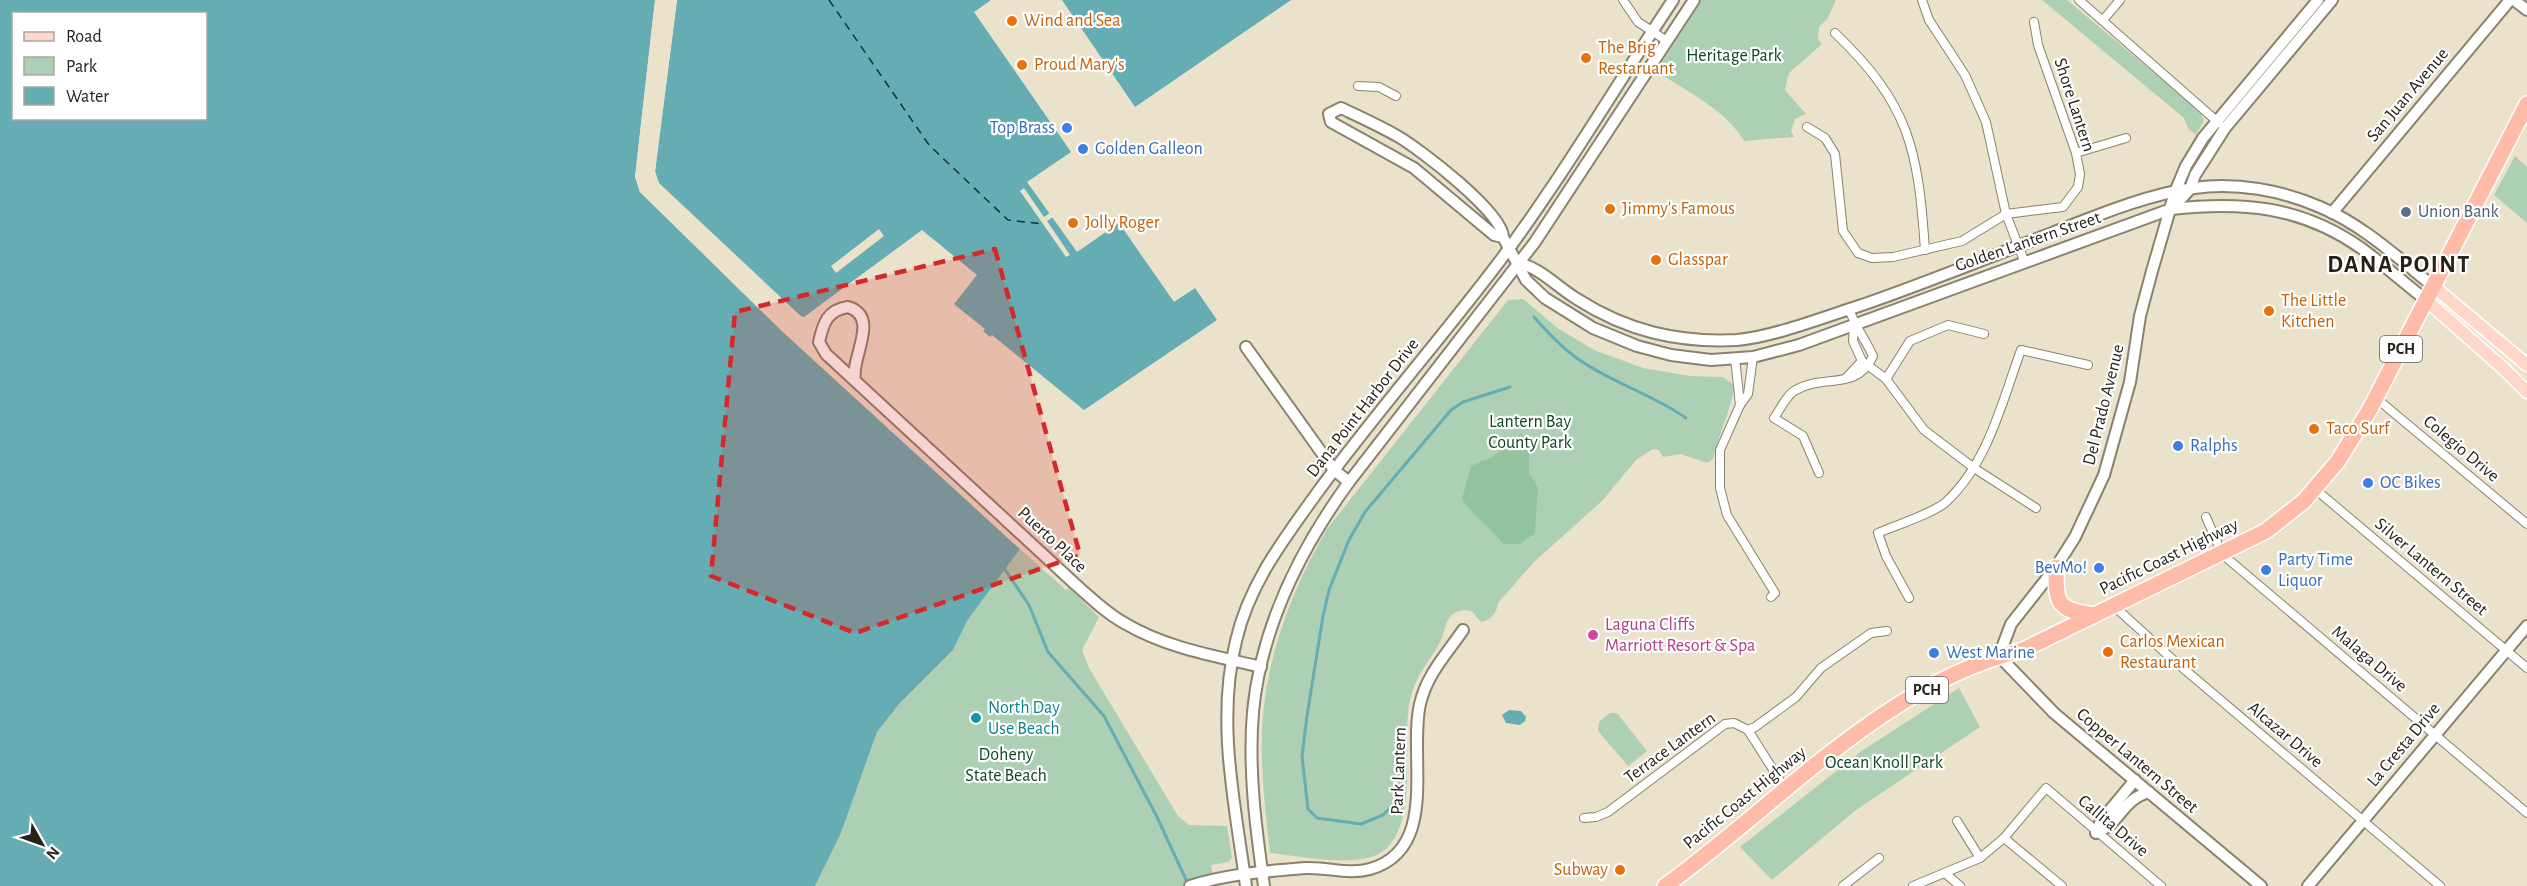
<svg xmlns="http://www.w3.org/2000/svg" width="2527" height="886" font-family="'Alegreya Sans',sans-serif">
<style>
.green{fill:#add0b5}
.forest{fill:#93c39e}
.water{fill:#65adb3;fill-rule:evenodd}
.pier{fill:#ebe2cc}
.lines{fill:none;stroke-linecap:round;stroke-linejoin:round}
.stream{stroke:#65adb3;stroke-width:3}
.ferry{stroke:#103437;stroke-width:1.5;stroke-dasharray:8 6;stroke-linecap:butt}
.street-casing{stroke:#8b826e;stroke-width:10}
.secondary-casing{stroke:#8b826e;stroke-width:14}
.primary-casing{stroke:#fff;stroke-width:15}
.highway-casing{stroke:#fff;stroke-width:18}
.street{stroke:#fff;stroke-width:8}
.secondary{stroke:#fff;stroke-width:10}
.primary{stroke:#fed6ca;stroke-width:12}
.highway{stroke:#febba7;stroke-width:15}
.marked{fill:#d62828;fill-opacity:0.2;stroke:#d62828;stroke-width:4.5;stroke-dasharray:12 8;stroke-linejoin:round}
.food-dot{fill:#e8710a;stroke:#fff;stroke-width:2}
.shop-dot{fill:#3f7fe0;stroke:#fff;stroke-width:2}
.service-dot{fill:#5c6f8a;stroke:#fff;stroke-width:2}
.hotel-dot{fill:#d1479c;stroke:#fff;stroke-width:2}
.culture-dot{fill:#0f9aa8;stroke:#fff;stroke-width:2}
.labels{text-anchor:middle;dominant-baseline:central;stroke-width:4.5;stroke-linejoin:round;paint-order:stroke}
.shield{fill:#fff;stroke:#67645f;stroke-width:1.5}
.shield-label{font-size:16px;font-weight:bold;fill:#26221a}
.food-label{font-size:18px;fill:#c56008;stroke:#fff;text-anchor:start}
.park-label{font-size:18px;fill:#0e4623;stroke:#fff}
.street-label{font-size:18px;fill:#26221a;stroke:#fff}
.shop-label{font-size:18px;fill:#366cbe;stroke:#fff;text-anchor:start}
.service-label{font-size:18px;fill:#4e5e75;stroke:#fff;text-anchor:start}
.hotel-label{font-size:18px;fill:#b23c85;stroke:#fff;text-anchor:start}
.culture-label{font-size:18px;fill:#0d838f;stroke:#fff;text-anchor:start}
.district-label{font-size:24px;font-weight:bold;letter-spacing:1.5px;fill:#26221a;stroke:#fff}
</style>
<rect width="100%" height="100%" fill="#ebe2cc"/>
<!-- green -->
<g class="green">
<path d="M1702,0H1836L1828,18L1819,27L1818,39L1822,44L1789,73L1785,90L1806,114L1795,119L1791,131L1794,137L1744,141C1726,110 1686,91 1656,71Z"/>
<path d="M2042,0H2067L2199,110L2204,120L2196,135L2188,128L2184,118Z"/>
<path d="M2515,156L2527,167V223L2494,195Z"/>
<path d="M1523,299L1556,327L1594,350L1643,368L1690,376L1723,377L1735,386C1730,411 1719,434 1713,459L1707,463L1681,454L1663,457L1659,450L1653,449L1636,460L1602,501L1534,562L1498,603C1497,613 1491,619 1482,622C1477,619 1476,616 1473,612C1469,610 1464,610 1460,611C1443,615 1447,632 1439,644C1428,663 1415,677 1410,700C1401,742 1419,818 1386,849C1362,870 1301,856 1270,853C1265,808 1259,761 1263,715C1269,649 1294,586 1327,529L1508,300Z"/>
<path d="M1020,549L1066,590L1069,588L1099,617L1082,650L1089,668L1178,816L1189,825L1227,826L1232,857L1229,862L1211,865L1215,886H815L841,833L877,732L900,703L953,650L967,621Z"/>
<path d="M1959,688L1980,727L1856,810L1772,880L1740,847L1863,750Z"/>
<path d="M1610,713H1617L1647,751L1628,766L1598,731L1599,722Z"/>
</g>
<!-- forest -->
<path class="forest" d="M1521,434L1529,439V472L1538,488L1535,533L1520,544H1503C1490,527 1474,517 1462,499L1471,466L1492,457Z"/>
<!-- water -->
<g class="water">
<path d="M0,0H655L635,177L640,192L782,331L1020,549L967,621L953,650L900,703L877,732L841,833L815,886H0ZM14,14H206V118H14Z"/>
<path d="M677,0H991L974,12L1071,152L1027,182L1077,252L1119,223L1174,302L1195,288L1217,320L1084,410L992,335L990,337L983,331L985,329L954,304L977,275L922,230L804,317L795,314L659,184L655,172Z"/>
<path d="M1062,0H1291L1135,107Z"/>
<path d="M1509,710L1521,711L1526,717L1525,721L1520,725L1506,723L1502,715Z"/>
</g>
<!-- pier -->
<g class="pier">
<path d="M655,0H658L638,177L642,191L784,329L1022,547V551L782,331L640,192L635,177Z"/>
<path d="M674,0H677L655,171L659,183L805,320L793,316L656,185L652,171Z"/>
<path d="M1024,188L1044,217L1050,213L1053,217L1047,221L1070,255L1066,257L1020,191Z"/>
<path d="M879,229L884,236L836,273L831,266Z"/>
</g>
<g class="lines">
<!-- stream -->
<g class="stream">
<path d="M1534,317C1548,333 1561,347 1578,359C1612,383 1652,394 1686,418"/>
<path d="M1004,568L1029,605L1048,652L1104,716L1157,817L1188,884"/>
<path d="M1394,804L1383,815L1361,824L1317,818L1308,809L1302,756L1307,716L1323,616L1329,590L1349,540L1365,512L1451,410L1463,402L1510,387"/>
</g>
<!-- ferry -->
<path class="ferry" d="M829,0L929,145L1008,220L1043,224"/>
<defs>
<g id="street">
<path d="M1623,0L1638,22L1667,41"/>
<path d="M1922,0L1929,20L1965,75L1986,122L2006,214L2025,263"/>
<path d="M2079,0L2219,123"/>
<path d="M2103,20L2120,0"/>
<path d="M1835,33C1910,105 1918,149 1925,250"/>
<path d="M1358,86L1379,87L1396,96"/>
<path d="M1807,127L1825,138L1835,154L1843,231L1858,253L1872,258L1893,257L1962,241L2006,214L2063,207L2078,187L2080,174L2076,153L2038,45L2034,22"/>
<path d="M2076,153L2126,138"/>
<path d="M1854,325L1853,341L1862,361L1886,379L1924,430L1974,468L2036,508"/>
<path d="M1753,357L1748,394L1740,405L1720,450V488L1727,515L1775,593L1771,597"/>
<path d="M1735,358L1740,405"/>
<path d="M1846,378L1862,361"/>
<path d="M1886,379L1910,341L1948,325L1984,334"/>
<path d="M2376,398L2527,524"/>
<path d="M1819,473L1803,436L1774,418C1780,410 1786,396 1794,391C1823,373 1857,392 1873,356C1865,339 1855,326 1849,309"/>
<path d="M2315,489L2527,668"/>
<path d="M2206,517L2222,554L2527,813"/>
<path d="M1909,598L1886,556L1878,533C1894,526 1934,513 1946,502C1988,463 2002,402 2021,350L2088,365"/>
<path d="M2113,605L2171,658L2440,886"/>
<path d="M1748,730L1786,790"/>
<path d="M1584,818L1596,817L1608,812L1725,724L1734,723L1748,730L1755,727L1796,697L1821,668L1871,633L1887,631"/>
<path d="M1957,821L1980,858"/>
<path d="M2004,838L2062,886"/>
<path d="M1945,873L1960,886"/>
<path d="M1843,886L1879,858"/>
<path d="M1913,886L1980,858L2004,838L2046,788L2161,886"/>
</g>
<g id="secondary">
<path d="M2514,0L2527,10"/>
<path d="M2172,209L2190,189L2195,175L2225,128L2332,0"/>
<path d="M2332,213L2510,0"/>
<path d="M1503,237L1494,235L1414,168L1331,122L1329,114L1341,108C1360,117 1380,126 1399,137C1422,151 1502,212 1503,237L1526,280L1545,298L1593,328L1637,346L1671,355L1711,360L1753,357L1799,345L2171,209C2242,201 2301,206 2361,248C2383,264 2404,283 2426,300"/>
<path d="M1519,263C1542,269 1557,287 1577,299C1627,331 1678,343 1737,340C1773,337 1827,316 1862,305C1926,283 1989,257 2052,233C2098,215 2145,195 2194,188C2236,182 2281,190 2320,207C2363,225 2397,257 2433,286"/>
<path d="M1246,347L1334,470L1349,482"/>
<path d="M855,380C850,358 881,317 848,307C827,310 823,324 819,342L826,354L1075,584C1091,598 1107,614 1126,624C1167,648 1215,656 1261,667"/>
<path d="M2135,780L2101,821L2096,833C2122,822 2121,800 2149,792"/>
<path d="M1190,886C1226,874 1268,871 1306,868C1328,867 1349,875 1370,869C1440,849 1408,757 1420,704C1427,674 1446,655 1463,630"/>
<path d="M1246,886C1235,804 1216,722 1236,641C1249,584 1284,539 1317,493C1375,414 1440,340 1499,262C1562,178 1615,87 1673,0"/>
<path d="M1264,886C1256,829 1248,770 1253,712C1261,627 1299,551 1349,482L1535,242L1694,0"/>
<path d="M2261,886L2054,713L1999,656L2011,624L2056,567L2075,537L2104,475L2130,382L2140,316L2152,271L2175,192L2186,166L2203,138L2318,0"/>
<path d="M2308,886L2527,626"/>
</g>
<g id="primary">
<path d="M2433,286L2527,365"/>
<path d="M2426,300L2504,369L2527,392"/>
</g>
<g id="highway">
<path d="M2056,567C2056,603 2056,610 2094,615"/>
<path d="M1665,886C1778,805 1884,683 2023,650L2266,531L2304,501L2338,461L2370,409L2527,104"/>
</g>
</defs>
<!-- street casing -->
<use href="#street" class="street-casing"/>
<!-- secondary casing -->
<use href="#secondary" class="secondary-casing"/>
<!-- primary casing -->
<use href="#primary" class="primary-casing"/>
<!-- highway casing -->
<use href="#highway" class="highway-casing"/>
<!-- street -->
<use href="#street" class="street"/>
<!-- secondary -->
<use href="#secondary" class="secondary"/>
<!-- primary -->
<use href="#primary" class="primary"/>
<!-- highway -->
<use href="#highway" class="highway"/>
</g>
<!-- marked area -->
<path class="marked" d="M995,249L1080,555L855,633L711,576L735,312Z"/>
<!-- markers -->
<g class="food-dot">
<circle cx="1012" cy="21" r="6"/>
<circle cx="1586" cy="58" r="6"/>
<circle cx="1022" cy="65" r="6"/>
<circle cx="1610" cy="209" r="6"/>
<circle cx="1073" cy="223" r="6"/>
<circle cx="1656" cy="260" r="6"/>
<circle cx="2269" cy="311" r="6"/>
<circle cx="2314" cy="429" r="6"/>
<circle cx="2108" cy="652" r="6"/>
<circle cx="1620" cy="870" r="6"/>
</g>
<g class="shop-dot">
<circle cx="1067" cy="128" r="6"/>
<circle cx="1083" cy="149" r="6"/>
<circle cx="2178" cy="446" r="6"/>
<circle cx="2368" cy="483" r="6"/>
<circle cx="2099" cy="568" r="6"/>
<circle cx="2266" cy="570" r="6"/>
<circle cx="1934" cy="653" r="6"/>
</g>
<circle class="service-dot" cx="2406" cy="212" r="6"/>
<circle class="hotel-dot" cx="1593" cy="635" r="6"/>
<circle class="culture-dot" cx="976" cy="718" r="6"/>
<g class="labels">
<!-- shield labels -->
<g class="shield">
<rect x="2380" y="336" width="42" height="26" rx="4.5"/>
<rect x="1906" y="677" width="42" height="26" rx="4.5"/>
</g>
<g class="shield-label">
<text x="2401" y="349">PCH</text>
<text x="1927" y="690">PCH</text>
</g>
<!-- food labels -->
<g class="food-label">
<text x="1024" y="21">Wind and Sea</text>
<text x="1598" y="48">The Brig<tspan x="1598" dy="21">Restaruant</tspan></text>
<text x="1034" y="65">Proud Mary's</text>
<text x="1622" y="209">Jimmy's Famous</text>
<text x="1085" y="223">Jolly Roger</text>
<text x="1668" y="260">Glasspar</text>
<text x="2281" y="301">The Little<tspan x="2281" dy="21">Kitchen</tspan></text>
<text x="2326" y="429">Taco Surf</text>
<text x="2120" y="642">Carlos Mexican<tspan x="2120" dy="21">Restaurant</tspan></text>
<text x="1608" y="870" text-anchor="end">Subway</text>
</g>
<!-- park labels -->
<g class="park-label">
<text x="1734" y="56">Heritage Park</text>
<text x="1530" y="422">Lantern Bay<tspan x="1530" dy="21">County Park</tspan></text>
<text x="1006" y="755">Doheny<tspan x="1006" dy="21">State Beach</tspan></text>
<text x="1884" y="763">Ocean Knoll Park</text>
</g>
<!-- street labels -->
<g class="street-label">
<text transform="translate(2408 95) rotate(-50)">San Juan Avenue</text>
<text transform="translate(2074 105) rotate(72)">Shore Lantern</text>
<text transform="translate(2028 242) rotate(-19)">Golden Lantern Street</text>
<text transform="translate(2104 405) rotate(-76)">Del Prado Avenue</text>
<text transform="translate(1363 408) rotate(-52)">Dana Point Harbor Drive</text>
<text transform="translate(2461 449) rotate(40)">Colegio Drive</text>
<text transform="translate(1052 540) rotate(43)">Puerto Place</text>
<text transform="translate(2169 557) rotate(-26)">Pacific Coast Highway</text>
<text transform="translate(2431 567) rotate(40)">Silver Lantern Street</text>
<text transform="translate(2369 659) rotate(40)">Malaga Drive</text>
<text transform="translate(2285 735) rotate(40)">Alcazar Drive</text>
<text transform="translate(2404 745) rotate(-50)">La Cresta Drive</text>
<text transform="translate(1670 748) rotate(-36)">Terrace Lantern</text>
<text transform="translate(2137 761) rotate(40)">Copper Lantern Street</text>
<text transform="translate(1399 771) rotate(-88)">Park Lantern</text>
<text transform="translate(1745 798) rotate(-39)">Pacific Coast Highway</text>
<text transform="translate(2113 826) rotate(40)">Callita Drive</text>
</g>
<!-- shop labels -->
<g class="shop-label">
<text x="1055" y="128" text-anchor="end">Top Brass</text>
<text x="1095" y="149">Golden Galleon</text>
<text x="2190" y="446">Ralphs</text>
<text x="2380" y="483">OC Bikes</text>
<text x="2278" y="560">Party Time<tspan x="2278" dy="21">Liquor</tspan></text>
<text x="2087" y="568" text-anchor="end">BevMo!</text>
<text x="1946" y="653">West Marine</text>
</g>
<!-- service labels -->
<g class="service-label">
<text x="2418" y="212">Union Bank</text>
</g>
<!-- hotel labels -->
<g class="hotel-label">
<text x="1605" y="625">Laguna Cliffs<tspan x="1605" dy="21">Marriott Resort &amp; Spa</tspan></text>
</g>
<!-- culture labels -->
<g class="culture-label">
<text x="988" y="708">North Day<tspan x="988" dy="21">Use Beach</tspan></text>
</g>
<!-- district labels -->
<g class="district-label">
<text x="2399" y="265">DANA POINT</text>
</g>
</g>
<!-- legend -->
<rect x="12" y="12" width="195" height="108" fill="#ffffff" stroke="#a8a7a3" stroke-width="1.5"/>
<rect x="24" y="32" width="30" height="9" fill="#fed6ca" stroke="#a8a7a3" stroke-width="1.5"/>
<text x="66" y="42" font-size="18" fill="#26221a">Road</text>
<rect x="24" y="57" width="30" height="18" fill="#add0b5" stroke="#a8a7a3" stroke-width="1.5"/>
<text x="66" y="72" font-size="18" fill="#26221a">Park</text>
<rect x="24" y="87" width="30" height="18" fill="#65adb3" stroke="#a8a7a3" stroke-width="1.5"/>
<text x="66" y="102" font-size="18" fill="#26221a">Water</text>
<!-- north arrow -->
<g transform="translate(42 844) rotate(130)" stroke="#ffffff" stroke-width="4.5" paint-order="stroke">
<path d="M0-4.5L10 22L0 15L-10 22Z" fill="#26221a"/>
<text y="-9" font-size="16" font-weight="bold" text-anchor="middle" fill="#26221a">N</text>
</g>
</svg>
